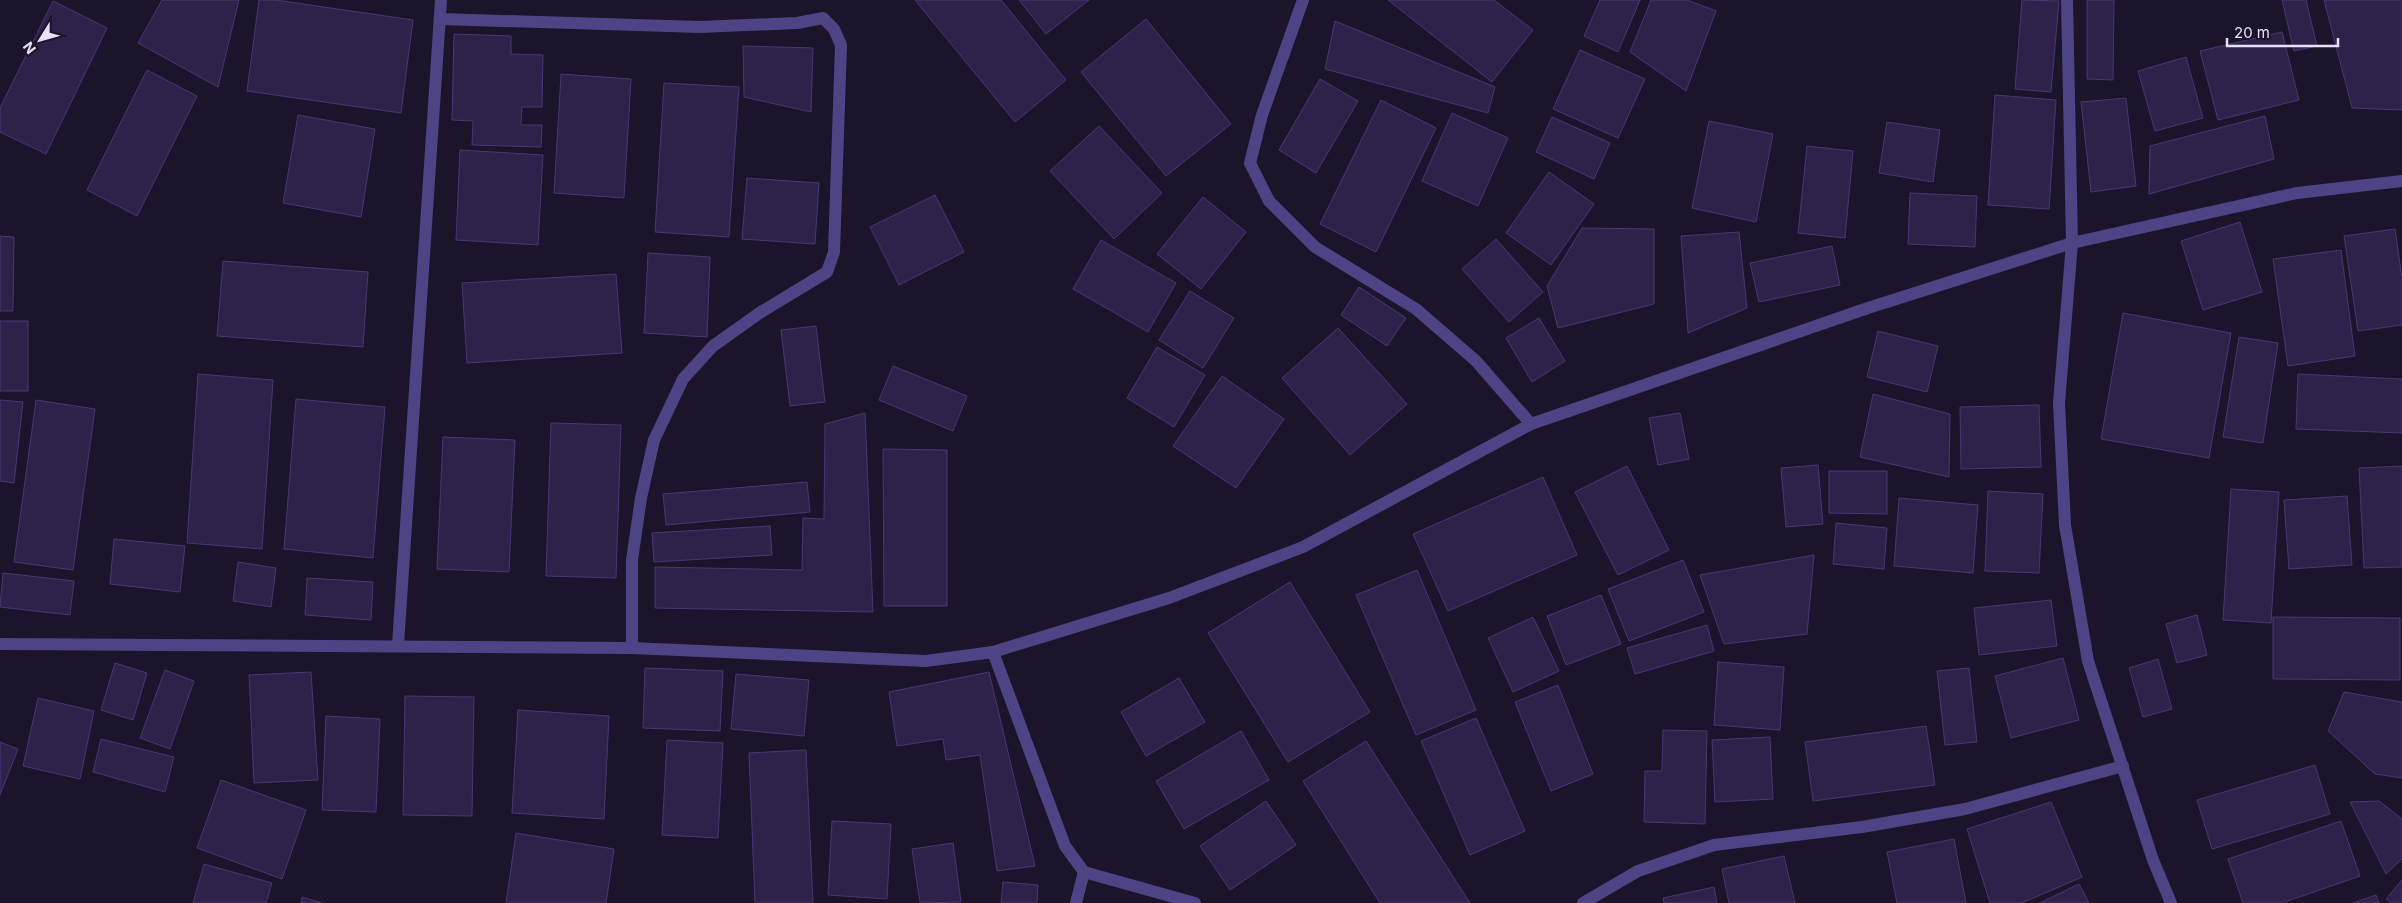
<svg xmlns="http://www.w3.org/2000/svg" width="2402" height="903" font-family="Inter,sans-serif">
<style>
.building{fill:#2f224a;stroke:#4a3674}
.lines{fill:none;stroke-linecap:round;stroke-linejoin:round}
.minor{stroke:#4e4485;stroke-width:12}
.tertiary{stroke:#4e4485;stroke-width:12}
</style>
<rect width="100%" height="100%" fill="#1b142b"/>
<!-- building -->
<g class="building">
<path d="M162,0H239L218,87L138,43Z"/>
<path d="M259,0H276L413,20L401,113L247,91Z"/>
<path d="M915,0H1001L1066,80L1015,122Z"/>
<path d="M1019,0H1089L1046,34Z"/>
<path d="M1388,0H1494L1533,30L1492,82Z"/>
<path d="M1600,0H1640L1618,52L1584,36Z"/>
<path d="M1651,0H1687L1716,11L1686,91L1630,52Z"/>
<path d="M2022,0L2059,1L2051,92L2015,89Z"/>
<path d="M2087,0H2114L2113,80L2087,79Z"/>
<path d="M2282,0H2306L2317,46L2294,51Z"/>
<path d="M2324,0H2402V110L2352,108Z"/>
<path d="M53,1L107,28L46,154L0,132V108Z"/>
<path d="M1146,19L1231,124L1166,176L1081,72Z"/>
<path d="M1335,21L1495,87L1488,113L1325,69Z"/>
<path d="M2282,32L2299,100L2218,120L2200,51Z"/>
<path d="M454,34L511,36V54L543,55L542,107H522L521,125H542L541,147L472,145L473,121L452,120Z"/>
<path d="M743,46L813,48L811,112L744,97Z"/>
<path d="M1580,50L1645,79L1618,138L1553,109Z"/>
<path d="M2186,57L2203,118L2155,131L2138,71Z"/>
<path d="M147,70L197,96L137,216L87,190Z"/>
<path d="M561,74L631,79L624,198L554,193Z"/>
<path d="M1320,79L1358,101L1316,173L1279,150Z"/>
<path d="M664,83L739,87L729,237L655,232Z"/>
<path d="M1995,95L2056,100L2049,209L1988,205Z"/>
<path d="M2126,98L2136,186L2091,192L2081,102Z"/>
<path d="M1381,100L1436,128L1376,252L1320,224Z"/>
<path d="M1452,113L1508,138L1478,206L1422,181Z"/>
<path d="M298,115L375,129L361,217L283,203Z"/>
<path d="M2265,116L2274,159L2149,194L2150,146Z"/>
<path d="M1552,117L1610,143L1594,179L1536,152Z"/>
<path d="M1709,121L1773,134L1756,222L1692,208Z"/>
<path d="M1887,122L1940,130L1933,182L1879,173Z"/>
<path d="M1099,126L1162,193L1114,239L1050,171Z"/>
<path d="M1807,146L1853,151L1845,238L1798,233Z"/>
<path d="M460,150L543,155L538,245L456,240Z"/>
<path d="M1549,172L1594,204L1551,265L1506,233Z"/>
<path d="M747,178L819,183L815,244L742,239Z"/>
<path d="M1910,193L1977,196L1975,247L1908,244Z"/>
<path d="M935,195L964,252L899,285L870,227Z"/>
<path d="M1203,197L1246,232L1201,289L1157,254Z"/>
<path d="M2240,222L2262,292L2203,310L2181,241Z"/>
<path d="M1582,228L1654,229V304L1558,328L1547,286Z"/>
<path d="M2395,229L2402,278V325L2358,331L2344,236Z"/>
<path d="M1739,232L1747,308L1688,333L1681,236Z"/>
<path d="M0,236L14,237L13,311H0Z"/>
<path d="M1496,239L1543,292L1509,322L1462,269Z"/>
<path d="M1101,240L1176,283L1148,332L1073,289Z"/>
<path d="M1832,246L1840,285L1759,302L1750,263Z"/>
<path d="M2341,250L2355,356L2288,366L2273,259Z"/>
<path d="M648,253L710,257L707,337L644,333Z"/>
<path d="M223,261L368,272L363,347L217,336Z"/>
<path d="M616,274L622,353L467,363L462,283Z"/>
<path d="M1359,287L1406,318L1387,346L1341,315Z"/>
<path d="M1190,291L1234,318L1203,368L1159,340Z"/>
<path d="M2123,313L2231,333L2209,458L2101,439Z"/>
<path d="M1539,318L1565,361L1532,382L1506,338Z"/>
<rect x="0" y="321" width="28" height="70"/>
<path d="M816,326L825,402L790,406L781,330Z"/>
<path d="M1338,328L1407,404L1350,455L1282,378Z"/>
<path d="M1878,331L1938,346L1927,392L1867,377Z"/>
<path d="M2239,337L2278,343L2263,443L2223,437Z"/>
<path d="M1157,347L1205,375L1174,427L1127,398Z"/>
<path d="M893,366L967,396L953,431L879,400Z"/>
<path d="M198,374L273,380L262,549L187,543Z"/>
<path d="M2298,374L2402,379V433L2296,429Z"/>
<path d="M1222,376L1284,419L1236,488L1173,446Z"/>
<path d="M1873,394L1950,414L1949,477L1860,457Z"/>
<path d="M296,399L385,407L373,558L284,549Z"/>
<path d="M0,400L23,402L14,483L0,481Z"/>
<path d="M36,400L95,409L73,570L14,562Z"/>
<path d="M2039,405L2041,467L1961,469L1960,407Z"/>
<path d="M865,413L873,612L655,608V567L802,570L803,518L824,519L825,424Z"/>
<path d="M1680,413L1689,459L1658,465L1649,418Z"/>
<path d="M551,423L621,425L616,578L546,576Z"/>
<path d="M443,437L515,440L509,572L437,569Z"/>
<path d="M883,449L947,450V606H884Z"/>
<path d="M1818,465L1823,524L1786,527L1781,468Z"/>
<path d="M1627,466L1669,550L1618,575L1575,492Z"/>
<path d="M2402,466V567L2364,568L2359,468Z"/>
<path d="M1829,471H1887V514L1829,513Z"/>
<path d="M1543,477L1577,555L1448,611L1413,534Z"/>
<path d="M807,482L810,512L666,525L663,494Z"/>
<path d="M2231,489L2279,492L2271,623L2223,620Z"/>
<path d="M1988,491L2043,494L2039,573L1985,571Z"/>
<path d="M2347,496L2352,565L2289,569L2284,500Z"/>
<path d="M1899,498L1978,505L1973,573L1894,566Z"/>
<path d="M1836,523L1887,528L1884,569L1833,564Z"/>
<path d="M770,526L772,555L654,562L652,533Z"/>
<path d="M114,539L185,546L180,592L110,584Z"/>
<path d="M1814,555L1807,634L1724,644L1700,575Z"/>
<path d="M1683,560L1704,612L1629,641L1608,589Z"/>
<path d="M238,562L276,568L271,607L233,601Z"/>
<path d="M1417,570L1476,710L1416,735L1356,595Z"/>
<path d="M3,573L74,581L70,615L0,607Z"/>
<path d="M307,578L373,582L371,620L305,615Z"/>
<path d="M1290,582L1370,712L1288,762L1208,633Z"/>
<path d="M1601,595L1621,644L1566,665L1547,616Z"/>
<path d="M2051,600L2057,646L1979,655L1974,608Z"/>
<path d="M2197,615L2207,655L2177,663L2166,624Z"/>
<path d="M1533,617L1559,671L1513,692L1488,638Z"/>
<path d="M2273,617L2400,618V680L2273,679Z"/>
<path d="M1707,625L1714,651L1635,674L1627,648Z"/>
<path d="M2063,658L2079,720L2011,738L1995,676Z"/>
<path d="M2158,659L2172,709L2143,717L2129,668Z"/>
<path d="M1718,662L1784,667L1780,730L1714,725Z"/>
<path d="M115,663L147,673L133,720L101,710Z"/>
<path d="M645,668L723,671L720,731L643,728Z"/>
<path d="M1969,668L1977,742L1945,745L1937,671Z"/>
<path d="M165,670L194,681L170,749L140,738Z"/>
<path d="M311,672L318,780L254,783L249,675Z"/>
<path d="M989,672L1035,866L997,871L980,755L946,760L943,739L897,746L889,692Z"/>
<path d="M736,674L809,680L804,736L731,729Z"/>
<path d="M1179,678L1205,722L1146,756L1121,712Z"/>
<path d="M1558,685L1593,774L1551,791L1515,702Z"/>
<path d="M2344,692L2402,702V778L2375,774L2328,731Z"/>
<path d="M405,696L474,697L472,816L403,815Z"/>
<path d="M38,698L94,711L80,779L23,766Z"/>
<path d="M518,710L609,716L604,819L512,813Z"/>
<path d="M326,716L380,719L376,812L322,810Z"/>
<path d="M1476,718L1525,831L1470,855L1421,741Z"/>
<path d="M1926,726L1935,785L1813,801L1805,742Z"/>
<path d="M1663,730L1707,731L1705,824L1644,822L1645,771H1662Z"/>
<path d="M1241,731L1269,780L1184,829L1156,781Z"/>
<path d="M1770,737L1773,799L1715,802L1712,740Z"/>
<path d="M101,739L174,757L165,792L93,772Z"/>
<path d="M667,740L723,743L718,838L662,835Z"/>
<path d="M1366,741L1470,903H1380L1303,781Z"/>
<path d="M0,742L18,749L0,795Z"/>
<path d="M806,750L813,903H755L749,753Z"/>
<path d="M2315,765L2330,814L2212,849L2197,800Z"/>
<path d="M221,780L306,810L282,879L197,848Z"/>
<path d="M1266,801L1296,845L1230,890L1200,846Z"/>
<path d="M2379,801L2402,819V859L2386,874L2350,802Z"/>
<path d="M2051,802L2082,877L2022,903H1990L1967,829Z"/>
<path d="M832,821L891,824L887,899L828,895Z"/>
<path d="M2341,821L2360,876L2282,903H2243L2228,859Z"/>
<path d="M516,833L614,849L606,903H506Z"/>
<path d="M1954,839L1966,903H1897L1887,852Z"/>
<path d="M953,843L961,902L920,903L912,849Z"/>
<path d="M1784,856L1795,903H1729L1722,869Z"/>
<path d="M204,864L272,883L266,903H193Z"/>
<path d="M2402,880V903H2391L2386,899Z"/>
<path d="M1003,882L1038,885L1037,903H1001Z"/>
<path d="M2079,884L2089,903H2040Z"/>
<path d="M1714,887L1717,903H1664L1663,898Z"/>
<path d="M2376,895L2379,903H2353Z"/>
<path d="M302,897L322,903H301Z"/>
</g>
<g class="lines">
<!-- minor -->
<g class="minor">
<path d="M1303,0L1262,115L1250,163L1269,201L1315,247L1416,309L1476,361L1531,424"/>
<path d="M2067,0L2072,243L2059,403L2065,525L2088,661L2153,860L2171,903"/>
<path d="M440,19L700,27L797,23L823,18L834,29L841,45L834,252L827,272L761,312L713,346L683,379L654,440L641,498L632,560V648"/>
<path d="M398,645L441,0"/>
<path d="M993,652L1065,846L1084,872L1195,903"/>
<path d="M1076,903L1084,872"/>
<path d="M1583,903L1638,871L1714,845L1862,827L1965,809L2123,766"/>
</g>
<!-- tertiary -->
<path class="tertiary" d="M0,644L632,648L926,661L993,652L1169,598L1303,547L1531,424L1868,308L2072,243L2297,193L2402,181"/>
</g>
<!-- north arrow -->
<g transform="translate(40 40) rotate(233)" stroke="#1b142b" stroke-width="4" paint-order="stroke">
<path d="M0-4L9 19L0 12L-9 19Z" fill="#e7e1fc"/>
<text y="-8" font-size="14" font-weight="bold" text-anchor="middle" fill="#e7e1fc">N</text>
</g>
<!-- scale -->
<path d="M2227 38v8h111v-8" fill="none" stroke="#e7e1fc" stroke-width="2.5"/>
<text x="2234" y="38" font-size="15" fill="#e7e1fc" stroke="#1b142b" stroke-width="4" paint-order="stroke">20 m</text>
</svg>
